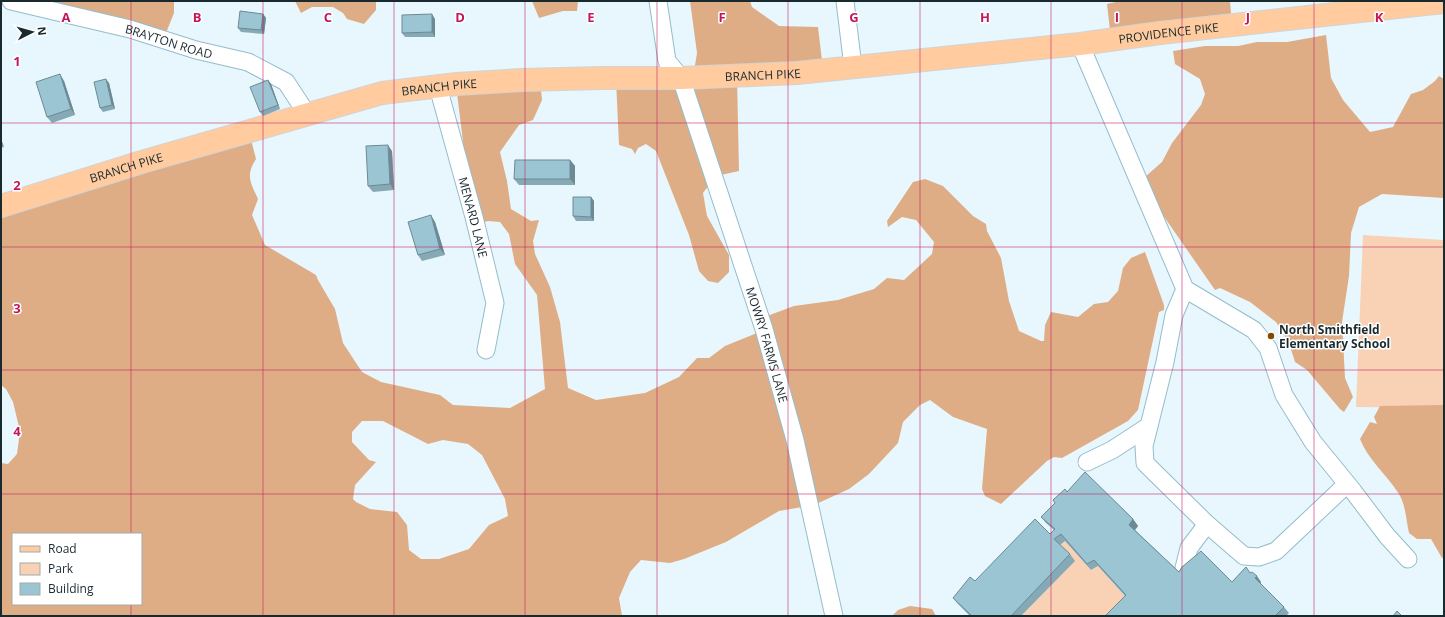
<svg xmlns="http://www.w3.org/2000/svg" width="1445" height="617" font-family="'Open Sans',sans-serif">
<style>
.green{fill:#f9d2b5}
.forest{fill:#dead86;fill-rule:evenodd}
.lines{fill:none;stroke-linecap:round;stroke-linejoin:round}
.minor-casing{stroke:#94bdcb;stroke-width:19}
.major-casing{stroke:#d1d4d5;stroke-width:24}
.minor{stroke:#fff;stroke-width:17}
.major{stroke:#ffcb9f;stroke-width:22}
.wall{fill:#86a9b6}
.shaded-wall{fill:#6d8a94}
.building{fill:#9cc5d4;stroke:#6d8a94}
.grid{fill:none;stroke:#c2185b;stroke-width:1;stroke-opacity:0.55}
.poi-dot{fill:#844804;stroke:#fff;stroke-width:1.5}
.labels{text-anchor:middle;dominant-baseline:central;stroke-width:3;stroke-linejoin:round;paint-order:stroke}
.street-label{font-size:12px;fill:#192a2f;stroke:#fff}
.poi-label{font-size:12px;font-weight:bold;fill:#192a2f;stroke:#fff;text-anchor:start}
.grid-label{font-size:13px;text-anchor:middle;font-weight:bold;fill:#c2185b;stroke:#fff;stroke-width:3;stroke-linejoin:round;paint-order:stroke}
</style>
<rect width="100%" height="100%" fill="#e7f7fd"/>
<!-- green -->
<g class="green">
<path d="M1363,235L1444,240V408L1356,407Z"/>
<path d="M1065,541L1091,570L1098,566L1130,602L1116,616H1021L1074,561L1059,546Z"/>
</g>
<!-- forest -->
<g class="forest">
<path d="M12,1H174V13L164,38Z"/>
<path d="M295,1H376V10L364,24L347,19L343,13L333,7H312L301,13Z"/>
<path d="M532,1H578L577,11H563L539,18Z"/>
<path d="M690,1H750L752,7L779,26L818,27L823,69L737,76L739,171L716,176L703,193L707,216L729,255V272L718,283L708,281L699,271L689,235L656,151L646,144L638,148L635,154L632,149L619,145L616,80L693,77L697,53Z"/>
<path d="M1120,1H1230L1232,25L1111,39L1107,4Z"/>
<path d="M1326,35L1331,78L1343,100L1370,132L1393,127L1411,94L1423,90L1435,81L1439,76L1444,79V198L1382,194L1359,207L1351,233L1349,276L1342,322L1345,378L1353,397L1344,412L1340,409L1307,370L1295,362L1289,343L1276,322L1250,302L1220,288L1215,290L1151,198L1145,177L1162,162L1172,143L1201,105L1205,94L1200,79L1175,64L1173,51L1205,46H1238L1257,42H1287Z"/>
<path d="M540,80L542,100L533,120L519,125L500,152L507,181L511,209L531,221L539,220L533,241L535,254L550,287L560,322L568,388L596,400L645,393L679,377L697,358H709L725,346L757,333L767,316L794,306L838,300L874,289L887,278L904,280L932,254L934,242L916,220L902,217L888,227L887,221L913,182L925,179L943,186L973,216L986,224L987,231L1001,258L1009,301L1019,331L1041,341H1044L1045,325L1051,312L1078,317L1094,304L1108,302L1118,291L1123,268L1131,258L1145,252L1164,305V310L1159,312L1138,410L1128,421L1062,458L1054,457L1047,461L1001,504L985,496L982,489L987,429L953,417L930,400L920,405L903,422L898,443L869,474L849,489L814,505L779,511L726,542L684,559L670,563L641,560L630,572L619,598L622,616H1V463L8,464L17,454L20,431L13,402L6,389L1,385V205L249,132L256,159C245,176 251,183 258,199L252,215L265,245L316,275L318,280L335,309L343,343L362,372L381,382L440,395L453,405L510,408L545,389L537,295L515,264L509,234L500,222L488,221L481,223L467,174L456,85ZM362,421H383L428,444L443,440L468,444L482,455L505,499L508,516L489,525L469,549L439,559H421L409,550L407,525L397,512L370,509L356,502L353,499L355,485L376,462L369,460L352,442V432ZM13,534H141V604H13Z"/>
<path d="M1444,405V557L1442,558L1431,539H1417L1409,533C1406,520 1406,506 1399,494C1387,475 1368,460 1360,439L1370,422L1377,424L1374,417L1380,406Z"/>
<path d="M910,606L932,609L936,616H892L898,610Z"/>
</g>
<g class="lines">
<defs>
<g id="minor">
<path id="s1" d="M11,1L130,29L196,50L248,62L286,82L307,114"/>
<path id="s2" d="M658,1L667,61L681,78L764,329L795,440L834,616"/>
<path d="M845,1L853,67"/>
<path d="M1080,44L1185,289L1254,330L1268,348L1284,395L1313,442L1353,491L1387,536L1408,559"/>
<path id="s3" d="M438,87L474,217L495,303L486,350"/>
<path d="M1185,289L1174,315L1165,362L1144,446L1145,463L1207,524"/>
<path d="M1087,462L1112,450L1149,426"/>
<path d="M1186,573L1184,568L1189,548L1207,524L1244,556L1259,557L1276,551L1347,484"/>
</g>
<g id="major">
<path id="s4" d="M1,206L145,161L382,93L457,84L522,80L602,78H681L797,73L1080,44L1160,33L1444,2"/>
</g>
</defs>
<!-- minor casing -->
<use href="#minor" class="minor-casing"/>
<!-- major casing -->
<use href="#major" class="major-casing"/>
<!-- minor -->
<use href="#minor" class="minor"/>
<!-- major -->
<use href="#major" class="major"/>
</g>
<!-- wall -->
<g class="wall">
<path d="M263,14L266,18L264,34L241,32L238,28Z"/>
<path d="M435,19V37H405L402,33Z"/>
<path d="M268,80L271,84L280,109L263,116L260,112Z"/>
<path d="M64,81L75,115L52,123L47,117Z"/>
<path d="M109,83L115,109L103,112L100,108Z"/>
<path d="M1,139L4,147L1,148Z"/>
<path d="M392,151L394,190L373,192L368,186Z"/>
<path d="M570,160L575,166V185H519L514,179Z"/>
<path d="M591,197L594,201V221H576L573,216Z"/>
<path d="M435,222L445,255L422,261L418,255Z"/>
<path d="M1067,492L1133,519L1138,526L1135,530L1179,572L1232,582L1246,567L1250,573L1261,582L1260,583L1284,607L1289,613L1286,616H1105L1125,596L1098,566L1091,570L1065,541L1060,545L1070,554L1075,561L1021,616H970L958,604L953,598L975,581L1050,534L1054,530L1046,523L1041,517Z"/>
</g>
<!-- shaded-wall -->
<g class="shaded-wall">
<path d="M263,14L266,18L264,34L261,30Z"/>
<path d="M432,14L435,19V37L432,32Z"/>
<path d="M60,74L64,81L75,115L71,109Z"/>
<path d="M106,79L109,83L115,109L112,105Z"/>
<path d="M268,80L271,84L280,109L278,105Z"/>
<path d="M1,139L4,147L1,143Z"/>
<path d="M388,145L392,151L394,190L390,184Z"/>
<path d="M570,160L575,166V185L570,179Z"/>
<path d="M591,197L594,201V221L591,217Z"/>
<path d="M431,215L435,222L445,255L440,249Z"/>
<path d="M1133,519L1138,526L1134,531L1129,525Z"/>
<path d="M1257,576L1261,582L1260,584L1255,578Z"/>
</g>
<!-- building -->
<g class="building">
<path d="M240,11L263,14L261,30L238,28Z"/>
<path d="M432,14V32L402,33V15Z"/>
<path d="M60,74L71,109L47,117L36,82Z"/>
<path d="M106,79L112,105L100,108L94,82Z"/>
<path d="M268,80L278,105L260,112L250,87Z"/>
<path d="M388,145L390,184L368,186L366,146Z"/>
<path d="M515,160H570V179H514Z"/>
<path d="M573,197H591V217L573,216Z"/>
<path d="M431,215L440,249L418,255L408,222Z"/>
<path d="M1085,472L1133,519L1129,525L1179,572L1182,567L1201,551L1232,582L1246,567L1250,573L1252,572L1257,576L1255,578L1284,607L1275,616H1105L1126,595L1094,560L1087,564L1061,534L1054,539L1070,554L1011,616H972L953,598L970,577L975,581L1035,519L1050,534L1055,529L1041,517L1055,503L1053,500L1065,489L1067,492Z"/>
<path d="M1397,611L1402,616H1393Z"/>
</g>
<!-- grid -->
<path class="grid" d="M131,1V534M263,1V616M394,1V616M525,1V616M657,1V616M788,1V616M920,1V616M1051,1V616M1182,1V616M1314,1V616M1,123H1444M1,247H1444M1,370H1444M1,494H1444M131,604V616"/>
<!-- markers -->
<circle class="poi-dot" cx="1271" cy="336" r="4"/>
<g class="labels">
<!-- street labels -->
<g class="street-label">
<text stroke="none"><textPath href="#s4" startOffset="1187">PROVIDENCE PIKE</textPath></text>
<text stroke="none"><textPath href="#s1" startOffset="163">BRAYTON ROAD</textPath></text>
<text stroke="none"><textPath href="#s4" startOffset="779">BRANCH PIKE</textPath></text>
<text stroke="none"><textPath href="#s4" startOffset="455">BRANCH PIKE</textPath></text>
<text stroke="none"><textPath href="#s4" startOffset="131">BRANCH PIKE</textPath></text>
<text stroke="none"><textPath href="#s3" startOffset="135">MENARD LANE</textPath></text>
<text stroke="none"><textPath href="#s2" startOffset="363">MOWRY FARMS LANE</textPath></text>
</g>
<!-- poi labels -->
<g class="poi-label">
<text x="1279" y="329">North Smithfield<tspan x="1279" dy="14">Elementary School</tspan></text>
</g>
</g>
<g class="grid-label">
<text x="66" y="22">A</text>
<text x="197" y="22">B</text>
<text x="328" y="22">C</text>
<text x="460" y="22">D</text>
<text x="591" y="22">E</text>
<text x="722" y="22">F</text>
<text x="854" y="22">G</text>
<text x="985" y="22">H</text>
<text x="1117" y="22">I</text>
<text x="1248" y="22">J</text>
<text x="1379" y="22">K</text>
<text x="17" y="66">1</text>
<text x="17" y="190">2</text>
<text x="17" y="313">3</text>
<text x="17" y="436">4</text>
</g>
<!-- border -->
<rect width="1445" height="617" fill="none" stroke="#192a2f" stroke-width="4"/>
<!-- legend -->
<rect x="12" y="533" width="130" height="72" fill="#ffffff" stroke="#a3aaac"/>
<rect x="20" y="546" width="20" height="6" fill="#ffcb9f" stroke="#a3aaac"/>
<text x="48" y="553" font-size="12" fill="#192a2f">Road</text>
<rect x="20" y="563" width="20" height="12" fill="#f9d2b5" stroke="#a3aaac"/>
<text x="48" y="573" font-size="12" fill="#192a2f">Park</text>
<rect x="20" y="583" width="20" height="12" fill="#9cc5d4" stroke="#a3aaac"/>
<text x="48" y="593" font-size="12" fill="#192a2f">Building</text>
<!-- north arrow -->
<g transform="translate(32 32) rotate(84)" stroke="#ffffff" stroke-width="3" paint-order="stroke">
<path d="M0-3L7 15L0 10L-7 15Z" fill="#192a2f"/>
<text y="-6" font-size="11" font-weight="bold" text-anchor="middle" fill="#192a2f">N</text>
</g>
</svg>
